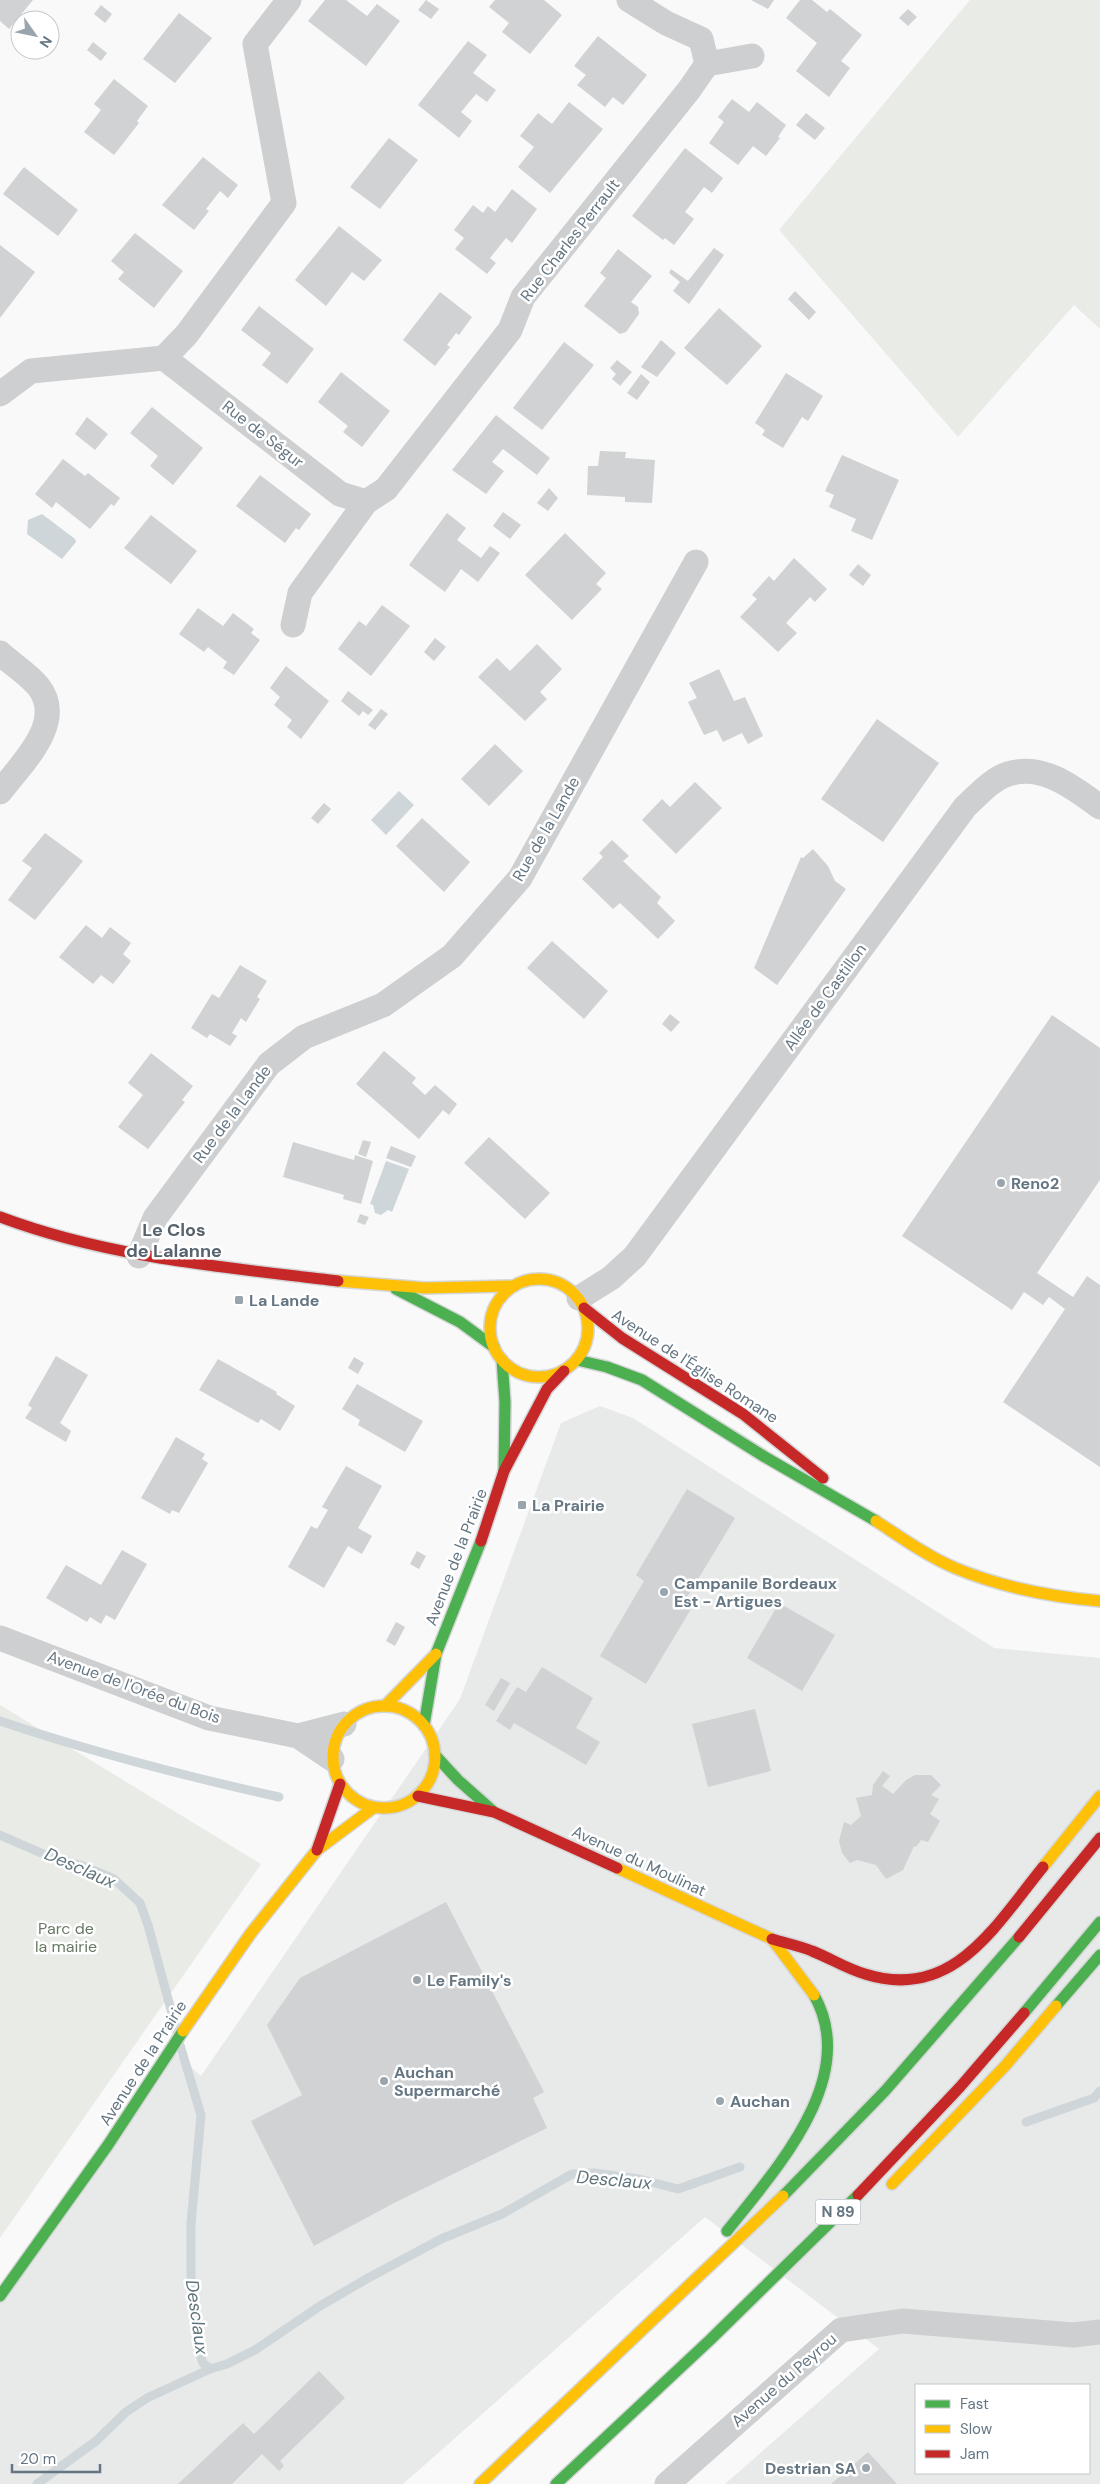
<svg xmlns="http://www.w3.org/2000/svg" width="1100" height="2484" font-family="'DM Sans',sans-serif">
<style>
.built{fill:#e8e9e9;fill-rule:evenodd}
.green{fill:#e8ebe6}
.water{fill:#ced6d9}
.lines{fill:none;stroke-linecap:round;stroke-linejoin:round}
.stream{stroke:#ced6d9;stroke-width:9}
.building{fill:#d0d2d3}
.fast-casing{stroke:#d5d6d7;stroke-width:14}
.slow-casing{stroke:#d5d6d7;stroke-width:14}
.jam-casing{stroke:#d5d6d7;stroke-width:14}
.street{stroke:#cecfd0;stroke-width:25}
.fast{stroke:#4caf50;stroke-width:11}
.slow{stroke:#ffc107;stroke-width:11}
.jam{stroke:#c62828;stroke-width:11}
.poi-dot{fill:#99a4ac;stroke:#fff;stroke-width:2}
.labels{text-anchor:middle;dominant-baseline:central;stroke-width:5;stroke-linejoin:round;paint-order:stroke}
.shield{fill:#fff;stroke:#939fa8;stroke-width:1}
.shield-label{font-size:15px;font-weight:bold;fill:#657683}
.street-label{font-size:16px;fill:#657683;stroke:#fff}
.poi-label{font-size:16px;font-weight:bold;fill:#657683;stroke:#fff;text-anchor:start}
.park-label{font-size:16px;fill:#687a64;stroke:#fff}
.neighbourhood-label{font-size:18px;font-weight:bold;fill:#57646e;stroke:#fff}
.water-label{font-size:18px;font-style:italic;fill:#60757c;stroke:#fff}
</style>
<rect width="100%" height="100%" fill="#f9f9f9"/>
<!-- built -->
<path class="built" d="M600,1406L633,1418L994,1648L1100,1658V2484H725L879,2349L705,2217L403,2484H0V2296L171,2049L201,2076L460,1699L561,1423ZM916,2385H1089V2473H916Z"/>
<!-- green -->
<g class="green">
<path d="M970,0H1100V329L1074,305L958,437L779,230Z"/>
<path d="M0,1705L261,1864L0,2238Z"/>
</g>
<!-- water -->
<g class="water">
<path d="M42,514L75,539L76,542L62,559L27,534L28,520Z"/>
<path d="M399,791L414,805L386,835L371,820Z"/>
<path d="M386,1161L409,1169L392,1212L388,1210L381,1215L375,1213L373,1205L370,1204Z"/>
</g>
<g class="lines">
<!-- stream -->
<g class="stream">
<path d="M0,1721C92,1752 184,1776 279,1797"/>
<path d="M0,1835L48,1856L83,1866L114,1879L140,1903L148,1925L177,2032"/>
<path d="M180,2045L201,2115L191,2224V2280L197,2346L203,2363L210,2369L227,2364L255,2350L320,2306L370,2277L441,2239L502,2214L572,2174L594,2173L639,2179L678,2189L740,2167"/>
<path d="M1026,2122L1094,2098L1100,2091"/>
<path d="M37,2484L96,2441L126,2412L147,2398L210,2369"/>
</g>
</g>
<!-- building -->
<g class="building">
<path d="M0,0H33L9,29L0,21Z"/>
<path d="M325,0H346L367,16L377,4L400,21L366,66L308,21Z"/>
<path d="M426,0L439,9L431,19L418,10Z"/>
<path d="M495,0H544L562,15L530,54L502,32L509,23L489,7Z"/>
<path d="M751,0H774L768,9Z"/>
<path d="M800,0H812L827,12L830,9L862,35L841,61L850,68L829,97L796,71L817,43L786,18Z"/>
<path d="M101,5L112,14L105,23L94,14Z"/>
<path d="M908,9L917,17L908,26L899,18Z"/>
<path d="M179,13L212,38L175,83L143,59Z"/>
<path d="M598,36L647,75L623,105L613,97L605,107L577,85L586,75L574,66Z"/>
<path d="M468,41L487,55L473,73L496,90L487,102L476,94L461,112L472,121L459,138L418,105Z"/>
<path d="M93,42L107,53L101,61L87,50Z"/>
<path d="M114,79L148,106L137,121L139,123L114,155L84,132L101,110L94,104Z"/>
<path d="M732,99L749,112L757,102L786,125L778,137L780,138L766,156L753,146L738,165L709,143L724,122L718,117Z"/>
<path d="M569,102L603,129L550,193L518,167L534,147L520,136L538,113L552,124Z"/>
<path d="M806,113L825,128L815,140L796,125Z"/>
<path d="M389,138L418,160L380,209L350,187Z"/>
<path d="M685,148L723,178L712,193L704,187L685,212L694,219L674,245L665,238L663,240L632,216Z"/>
<path d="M203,157L238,185L228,198L220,191L206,209L209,211L194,230L162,205Z"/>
<path d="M24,167L78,210L58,236L3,194Z"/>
<path d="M512,189L537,209L512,243L506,238L490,258L496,263L487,274L455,249L464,238L454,230L473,205L483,213L488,206L495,212Z"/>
<path d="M339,226L382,260L364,281L352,272L326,306L295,280Z"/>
<path d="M135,233L183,271L154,308L118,279L124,272L111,261Z"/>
<path d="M0,245L35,272L0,318Z"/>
<path d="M714,248L724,255L689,304L673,291L680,282L669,273L671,269L688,281Z"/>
<path d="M618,249L652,276L631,302L638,307L639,314L626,332L620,334L584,306L606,278L600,273Z"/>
<path d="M795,291L816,312L809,320L788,299Z"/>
<path d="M440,292L472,317L459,335L456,333L447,345L450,347L435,366L403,340Z"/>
<path d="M259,306L314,349L287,384L262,365L271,353L241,330Z"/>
<path d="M719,308L762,346L727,385L684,348Z"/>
<path d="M661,340L676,353L657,377L641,367Z"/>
<path d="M564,342L594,365L542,430L513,408Z"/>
<path d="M617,360L632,372L620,386L612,379L616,374L610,368Z"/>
<path d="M341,372L390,411L362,447L343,432L348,426L318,402Z"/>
<path d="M786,373L823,396L808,421L802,417L783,448L762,435L765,430L755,423Z"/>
<path d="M641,374L650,382L637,400L627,393Z"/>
<path d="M152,407L203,448L173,485L150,466L158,456L130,433Z"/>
<path d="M496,415L550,458L537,475L503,449L492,462L504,471L486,494L452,470Z"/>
<path d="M87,417L108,434L95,450L75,434Z"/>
<path d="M600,451L626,452L625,458L655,460L652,503L625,502V497L587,495L588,466H598Z"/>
<path d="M842,455L899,480L872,540L851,531L856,519L829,507L834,495L825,491Z"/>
<path d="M63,459L85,476L88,473L120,498L114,506L111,504L90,529L56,502L52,508L35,494Z"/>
<path d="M260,475L311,514L299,530L296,528L285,543L236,506Z"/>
<path d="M549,488L558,498L548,511L537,503Z"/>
<path d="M503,512L521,525L510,539L493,526Z"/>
<path d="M447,513L466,528L457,540L481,558L490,546L500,553L478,582L461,569L445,592L409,565Z"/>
<path d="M151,515L197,551L171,584L124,548Z"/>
<path d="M565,533L606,573L596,584L602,589L572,620L525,575Z"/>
<path d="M794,558L827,589L815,602L810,597L786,623L797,633L778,652L740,617L757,599L752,595L769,576L774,581Z"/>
<path d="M858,564L871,575L863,586L849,575Z"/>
<path d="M382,605L410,626L371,676L338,649L359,621L366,626Z"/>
<path d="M198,608L223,626L233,613L254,629L251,633L260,640L234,675L223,668L227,662L208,647L204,652L179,634Z"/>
<path d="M435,638L446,647L434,661L424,652Z"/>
<path d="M537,644L562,669L540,692L547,699L525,721L478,677L497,658L510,671Z"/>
<path d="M286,666L329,701L301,739L287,727L292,720L274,705L280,697L270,688Z"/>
<path d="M719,669L734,701L745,697L763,736L748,744L742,733L723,742L717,730L704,735L688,702L697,698L689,683Z"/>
<path d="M348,691L373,710L368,715L363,711L359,716L341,701Z"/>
<path d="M381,709L388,714L375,730L368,725Z"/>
<path d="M877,719L939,763L883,842L821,799Z"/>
<path d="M495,744L523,771L489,806L461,779Z"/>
<path d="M695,782L722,808L676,854L642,820L662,799L670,807Z"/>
<path d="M324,803L331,809L318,824L311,818Z"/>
<path d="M422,818L470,862L444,892L396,846Z"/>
<path d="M45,833L83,861L35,920L8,900L32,868L22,861Z"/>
<path d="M612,840L629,856L623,861L661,897L657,903L675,921L658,939L620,903L613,909L582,879L603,857L599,853Z"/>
<path d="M813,849L828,866L835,881L846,889L777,985L754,968L801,857L803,858Z"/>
<path d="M86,925L102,938L110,927L131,943L123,954L131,961L113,984L101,975L93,984L59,957Z"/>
<path d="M552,941L608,991L584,1019L527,968Z"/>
<path d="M240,965L267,981L257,997L260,999L246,1022L241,1018L232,1033L237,1036L230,1046L210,1034L207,1038L191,1028L212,994L219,998Z"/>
<path d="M670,1014L680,1022L671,1032L662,1024Z"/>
<path d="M1052,1015L1100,1048V1180L1037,1273L1073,1297L1087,1276L1100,1285V1467L1003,1402L1065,1309L1049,1297L1043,1305L1024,1292L1012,1310L902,1236Z"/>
<path d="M384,1051L416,1078L412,1083L425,1095L435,1085L457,1104L449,1115L443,1110L419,1139L356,1084Z"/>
<path d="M151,1053L193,1086L182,1100L185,1102L148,1149L118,1127L143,1095L128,1083Z"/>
<path d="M489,1137L550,1193L525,1219L464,1163Z"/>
<path d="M363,1140L371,1142L366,1157L358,1154Z"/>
<path d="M293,1142L354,1160L355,1155L373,1161L361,1204L343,1199L344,1195L283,1177Z"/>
<path d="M391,1146L416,1156L411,1167L386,1158Z"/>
<path d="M360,1214L369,1217L365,1225L357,1222Z"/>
<path d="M56,1356L88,1375L60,1423L71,1431L66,1442L25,1418L32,1408L28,1405Z"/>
<path d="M354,1357L364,1363L358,1374L348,1368Z"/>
<path d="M218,1359L277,1392L276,1394L295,1406L280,1431L261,1419L258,1423L199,1390Z"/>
<path d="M357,1384L423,1421L405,1452L358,1425L360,1420L342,1409Z"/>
<path d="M176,1437L205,1454L202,1459L208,1463L179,1513L172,1510L170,1514L141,1498Z"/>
<path d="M346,1466L382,1486L358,1528L372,1536L362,1554L348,1546L324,1588L288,1567L311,1526L317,1529L328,1510L322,1507Z"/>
<path d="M687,1489L735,1518L683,1604L691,1609L646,1684L600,1656L644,1581L636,1575Z"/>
<path d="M122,1550L147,1564L115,1620L106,1615L101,1624L90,1617L87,1622L46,1598L66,1565L101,1585Z"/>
<path d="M417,1551L426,1556L419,1569L410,1564Z"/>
<path d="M779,1603L835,1635L802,1691L747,1658Z"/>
<path d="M396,1622L405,1627L395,1646L386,1641Z"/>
<path d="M542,1667L593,1698L576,1728L600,1742L586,1765L514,1723L510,1730L496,1721L517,1687L526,1692Z"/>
<path d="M501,1678L510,1683L494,1711L485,1705Z"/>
<path d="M755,1709L771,1771L708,1787L692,1724Z"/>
<path d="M883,1771L890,1776L882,1786L893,1794L906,1780L915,1775H931L941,1785L931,1795L939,1799L930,1814L940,1821L928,1842L921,1840L916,1847L914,1846L903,1870L886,1879L876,1865L857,1860L850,1863L842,1853L839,1841L844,1822L851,1825L861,1816L856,1798L872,1795L873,1785Z"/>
<path d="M446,1902L544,2092L533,2098L547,2128L396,2202L314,2246L251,2121L302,2095L267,2025L300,1978Z"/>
<path d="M319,2371L345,2398L280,2461L284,2466L279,2471L262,2454L232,2484H178L243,2423L254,2434Z"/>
<path d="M868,2452L897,2484H831Z"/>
</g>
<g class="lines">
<defs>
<g id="fast">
<path d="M396,1289L460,1322L494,1347"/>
<path d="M502,1360L505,1402L504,1471"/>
<path d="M577,1360L607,1367L642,1380L765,1457L876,1521"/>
<path d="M424,1725L436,1654L481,1541"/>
<path d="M435,1755L458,1780L493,1811"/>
<path d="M1056,2006L1100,1955"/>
<path d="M1024,2013L1100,1922"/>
<path d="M783,2196L885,2091L1019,1937"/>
<path d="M727,2231C775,2170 861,2078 814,1995"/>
<path d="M0,2296L108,2145L183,2031"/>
<path d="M556,2484L711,2339L858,2195"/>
</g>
<g id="slow">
<circle cx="539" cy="1328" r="49"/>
<path d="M338,1281L425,1288L514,1286"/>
<path d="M876,1521C902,1538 927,1556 955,1568C1001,1587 1051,1597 1100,1601"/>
<circle cx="384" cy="1757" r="51"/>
<path d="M385,1706L436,1654"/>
<path d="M1043,1867L1100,1796"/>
<path d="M617,1868L772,1939"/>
<path d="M772,1939L814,1995"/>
<path d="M183,2031L251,1933L317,1850L373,1808"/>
<path d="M892,2184L1005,2066L1056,2006"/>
<path d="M480,2484L783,2196"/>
</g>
<g id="jam">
<path d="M0,1217C109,1258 224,1267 338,1281"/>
<path d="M584,1308L622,1338L743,1414L823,1478"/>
<path d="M481,1541L504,1471L547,1389L564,1371"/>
<path d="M418,1796L494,1812L617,1868"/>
<path d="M317,1850L340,1784"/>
<path d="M1019,1937L1100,1838"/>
<path d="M772,1939C785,1943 800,1946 812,1951C830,1958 847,1969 865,1974C953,2002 995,1926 1043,1867"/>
<path d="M858,2195L960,2087L1024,2013"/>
</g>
</defs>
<!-- fast casing -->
<use href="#fast" class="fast-casing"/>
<!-- slow casing -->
<use href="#slow" class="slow-casing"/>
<!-- jam casing -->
<use href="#jam" class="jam-casing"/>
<!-- street -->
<g class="street">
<path d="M707,64L752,56"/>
<path d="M164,358L340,494L366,502"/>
<path d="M0,394L31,371L164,358L187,334L284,203L255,44L289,0"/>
<path d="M293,625L300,593L366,502L386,489L510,330L523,297L689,90L707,64L701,39L666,23L629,0"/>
<path d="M0,653C12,664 28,674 38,686C67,722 21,764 0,792"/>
<path d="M139,1256L155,1218L269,1064L304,1037L383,1005L452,956L520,878L696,562"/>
<path d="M579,1298L611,1278L635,1256L965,807C978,795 992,779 1008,774C1043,763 1074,788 1100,807"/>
<path d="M0,1638L209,1718L298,1736L332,1759"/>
<path d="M298,1736L344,1724"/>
<path d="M667,2484L841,2330L903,2321L1073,2335L1100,2332"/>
</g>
<!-- fast -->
<use href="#fast" class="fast"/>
<!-- slow -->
<use href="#slow" class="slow"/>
<!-- jam -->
<use href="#jam" class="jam"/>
</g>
<!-- markers -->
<g class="poi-dot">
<circle cx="1001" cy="1183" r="5"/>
<rect x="234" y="1295" width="10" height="10" rx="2.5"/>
<rect x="517" y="1500" width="10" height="10" rx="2.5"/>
<circle cx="664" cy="1592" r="5"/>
<circle cx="417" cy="1980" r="5"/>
<circle cx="384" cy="2081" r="5"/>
<circle cx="720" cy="2101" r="5"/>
<circle cx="866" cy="2468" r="5"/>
</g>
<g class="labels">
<!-- shield labels -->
<rect class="shield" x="815.5" y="2199.5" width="45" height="25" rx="4"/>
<g class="shield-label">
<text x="838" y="2212">N 89</text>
</g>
<!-- street labels -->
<g class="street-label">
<text transform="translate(570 240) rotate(-52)">Rue Charles Perrault</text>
<text transform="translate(263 434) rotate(38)">Rue de Ségur</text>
<text transform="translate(546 829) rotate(-60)">Rue de la Lande</text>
<text transform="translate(825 997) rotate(-54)">Allée de Castillon</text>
<text transform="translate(232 1114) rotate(-53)">Rue de la Lande</text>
<text transform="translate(695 1366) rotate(33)">Avenue de l'Église Romane</text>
<text transform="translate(456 1557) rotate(-69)">Avenue de la Prairie</text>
<text transform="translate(134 1687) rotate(20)">Avenue de l'Orée du Bois</text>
<text transform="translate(639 1861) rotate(25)">Avenue du Moulinat</text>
<text transform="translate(143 2063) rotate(-57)">Avenue de la Prairie</text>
<text transform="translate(784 2380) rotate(-41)">Avenue du Peyrou</text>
</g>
<!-- poi labels -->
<g class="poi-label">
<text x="1011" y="1183">Reno2</text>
<text x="249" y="1300">La Lande</text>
<text x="532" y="1505">La Prairie</text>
<text x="674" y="1583">Campanile Bordeaux<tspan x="674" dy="18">Est - Artigues</tspan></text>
<text x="427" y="1980">Le Family's</text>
<text x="394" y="2072">Auchan<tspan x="394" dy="18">Supermarché</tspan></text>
<text x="730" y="2101">Auchan</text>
<text x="856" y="2468" text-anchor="end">Destrian SA</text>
</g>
<!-- park labels -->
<g class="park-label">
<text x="66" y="1928">Parc de<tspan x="66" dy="18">la mairie</tspan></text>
</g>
<!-- neighbourhood labels -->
<g class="neighbourhood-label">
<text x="174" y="1230">Le Clos<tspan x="174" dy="21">de Lalanne</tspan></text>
</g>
<!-- water labels -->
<g class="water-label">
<text transform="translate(80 1868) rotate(24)">Desclaux</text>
<text transform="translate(614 2180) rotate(5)">Desclaux</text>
<text transform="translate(197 2317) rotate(82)">Desclaux</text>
</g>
</g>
<!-- legend -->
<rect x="915" y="2384" width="175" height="90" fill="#ffffff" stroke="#c1c8cd"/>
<rect x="925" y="2400" width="25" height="8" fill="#4caf50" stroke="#c1c8cd"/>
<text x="960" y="2409" font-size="15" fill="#657683">Fast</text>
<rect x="925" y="2425" width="25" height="8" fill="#ffc107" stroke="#c1c8cd"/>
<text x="960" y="2434" font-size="15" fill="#657683">Slow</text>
<rect x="925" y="2450" width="25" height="8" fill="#c62828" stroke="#c1c8cd"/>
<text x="960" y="2459" font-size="15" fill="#657683">Jam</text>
<!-- north arrow -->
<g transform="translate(35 35) rotate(123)"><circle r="24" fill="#ffffff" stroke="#c1c8cd"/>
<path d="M0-4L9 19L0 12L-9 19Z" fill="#99a4ac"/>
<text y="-8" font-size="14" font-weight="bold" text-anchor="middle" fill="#657683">N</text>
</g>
<!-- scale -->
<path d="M12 2464v8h88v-8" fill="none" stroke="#657683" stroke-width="2.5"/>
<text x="20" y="2464" font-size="15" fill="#657683" stroke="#ffffff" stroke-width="4" paint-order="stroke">20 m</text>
</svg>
